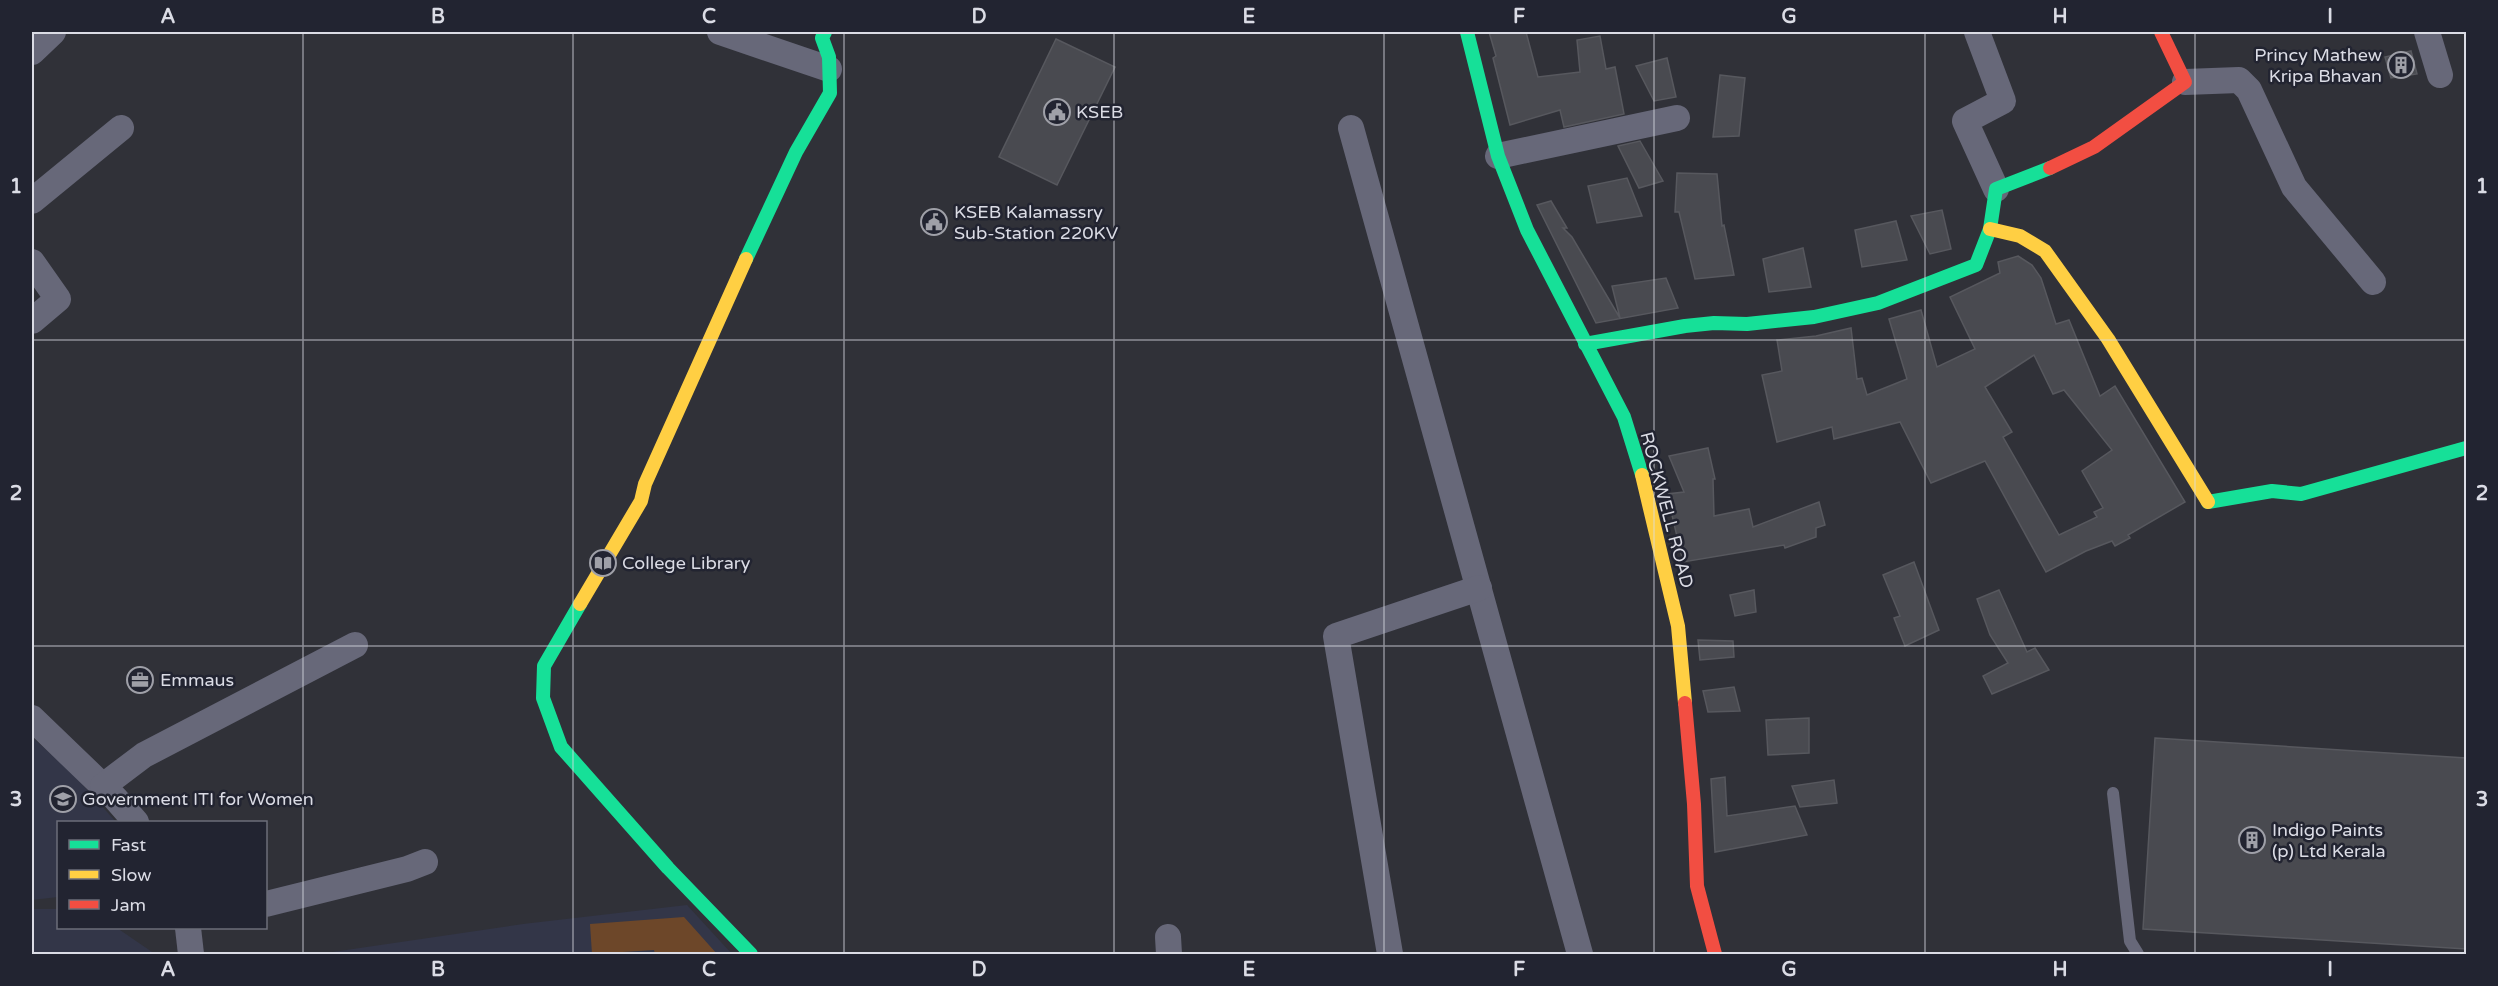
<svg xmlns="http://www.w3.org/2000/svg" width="2498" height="986" font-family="'Varela Round',sans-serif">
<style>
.built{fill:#333648}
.green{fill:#6d4729}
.building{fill:#494a50;stroke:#57585e;stroke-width:1.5;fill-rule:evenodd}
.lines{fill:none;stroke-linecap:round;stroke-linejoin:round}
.lane{stroke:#676879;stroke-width:12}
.street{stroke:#676879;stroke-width:26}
.fast{stroke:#16e098;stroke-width:14}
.slow{stroke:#ffcf43;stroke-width:14}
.jam{stroke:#f24e42;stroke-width:14}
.grid{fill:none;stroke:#dbdce5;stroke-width:1.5;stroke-opacity:0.55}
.labels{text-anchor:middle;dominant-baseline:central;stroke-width:5;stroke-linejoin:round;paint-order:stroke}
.poi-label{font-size:18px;fill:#dbdce5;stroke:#222431;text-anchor:start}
.street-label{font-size:18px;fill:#dbdce5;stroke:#222431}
.neatline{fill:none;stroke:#dbdce5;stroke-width:2}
.grid-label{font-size:20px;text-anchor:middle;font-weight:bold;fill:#dbdce5}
</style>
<rect width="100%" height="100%" fill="#303138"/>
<!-- built -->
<g class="built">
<path d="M32,737L74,775L116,822H58V897L32,900Z"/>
<path d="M687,905L732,954H319L523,924Z"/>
<path d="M32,909H58V928H117L155,954H32Z"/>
</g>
<!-- green -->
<path class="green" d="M684,917L717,954H655L654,950L592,954L590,924Z"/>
<!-- building -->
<g class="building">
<path d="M1489,32H1526L1538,77L1580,72L1577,40L1600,36L1606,69L1615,67L1624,114L1564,127L1560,110L1510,125L1493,58L1496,56Z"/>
<path d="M1056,39L1115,67L1057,185L999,157Z"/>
<path d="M2411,51L2417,74L2391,78L2385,57Z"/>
<path d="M1667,58L1676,97L1654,101L1636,66Z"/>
<path d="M1720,75L1745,78L1739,136L1713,137Z"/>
<path d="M1640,141L1663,181L1639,188L1618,146Z"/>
<path d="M1677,173L1717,174L1722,226L1724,225L1734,275L1695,279L1679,212H1675Z"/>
<path d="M1627,178L1642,216L1597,223L1588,186Z"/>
<path d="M1551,201L1567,228H1563L1572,237L1620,318L1612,286L1666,278L1678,308L1596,323L1537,205Z"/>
<path d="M1942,210L1951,249L1930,254L1911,216Z"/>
<path d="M1896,221L1907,260L1862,267L1855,230Z"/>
<path d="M1803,248L1811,287L1769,292L1763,259Z"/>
<path d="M2018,256L2032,265L2041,278L2056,324L2069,320L2100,396L2115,386L2185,502L2128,535L2130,538L2115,546L2112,541L2086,551L2046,572L1985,461L1931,483L1900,422L1834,439L1832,427L1777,442L1762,375L1782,371L1777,340L1816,336L1851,328L1857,379L1862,378L1867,395L1907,379L1889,319L1921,310L1937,367L1975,349L1950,297L2000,273L1998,262ZM2034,355L2053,394L2064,390L2112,450L2082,471L2103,508L2094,512L2097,517L2059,535L2003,437L2012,432L1985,387Z"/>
<path d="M1708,448L1715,479H1713L1714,516L1749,509L1753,527L1819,502L1825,525L1816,528V537L1785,548L1784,545L1683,562L1667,494L1684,492L1669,456Z"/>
<path d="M1914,562L1939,630L1905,646L1894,618L1900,616L1883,575Z"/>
<path d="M1754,590L1756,612L1735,616L1730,595Z"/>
<path d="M1999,590L2027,652L2035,648L2049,670L1992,694L1983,676L2008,663L1990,635L1977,599Z"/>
<path d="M1698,640L1733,641L1734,657L1700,660Z"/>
<path d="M1734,687L1740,711L1708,712L1703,691Z"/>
<path d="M1809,718V753L1768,755L1766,720Z"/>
<path d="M2155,738L2466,758V949L2143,929Z"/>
<path d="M1725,777L1727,816L1795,806L1807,835L1715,852L1711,779Z"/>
<path d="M1834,780L1837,803L1800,807L1792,786Z"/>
</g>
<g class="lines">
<!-- lane -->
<path class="lane" d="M2113,793L2130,941L2138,954"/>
<!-- street -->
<g class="street">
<path d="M720,32L829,69"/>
<path d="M1977,32L2003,101L1965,121L1996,189"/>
<path d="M2427,32L2440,75"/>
<path d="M32,52L53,32"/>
<path d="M2185,82L2239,80L2249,90L2294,187L2373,282"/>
<path d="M1351,128L1580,954"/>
<path d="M1498,156L1677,118"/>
<path d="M32,201L121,128"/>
<path d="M32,262L58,299L32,321"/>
<path d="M32,718L115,798L136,822"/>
<path d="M103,786L144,755L355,645"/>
<path d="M266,904L407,869L425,862"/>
<path d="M188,928L191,954"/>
<path d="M1168,937L1169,954"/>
<path d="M1390,954L1336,636L1479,588"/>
</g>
<!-- fast -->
<g class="fast">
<path d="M1467,32L1498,156L1527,230L1624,417L1642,475"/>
<path d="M746,259L796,152L830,93L829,57L822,38L825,32"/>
<path d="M1585,344L1685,326L1714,323L1747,324L1814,317L1878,303L1976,265L1990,229L1996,189L2050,168"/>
<path d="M2208,502L2272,491L2301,494L2466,448"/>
<path d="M580,604L544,666L543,698L561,747L668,868L751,954"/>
</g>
<!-- slow -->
<g class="slow">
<path d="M1990,229L2020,236L2045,251L2108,339L2208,502"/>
<path d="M1642,475L1678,626L1685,703"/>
<path d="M580,604L641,501L645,484L746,259"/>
</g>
<!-- jam -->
<g class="jam">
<path d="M2050,168L2094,147L2185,82L2161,32"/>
<path d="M1685,703L1694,804L1697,886L1715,954"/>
</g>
</g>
<!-- grid -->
<path class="grid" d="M303,32V954M573,32V954M844,32V954M1114,32V954M1384,32V954M1654,32V954M1925,32V954M2195,32V954M32,340H2466M32,646H2466"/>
<!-- icons -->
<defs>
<symbol id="building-ring" viewBox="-11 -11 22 22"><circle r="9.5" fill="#222431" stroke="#9fa0a8" stroke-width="1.5"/><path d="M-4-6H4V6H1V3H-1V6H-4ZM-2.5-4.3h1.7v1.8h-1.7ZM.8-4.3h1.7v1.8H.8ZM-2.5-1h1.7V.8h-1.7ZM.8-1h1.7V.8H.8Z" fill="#9fa0a8"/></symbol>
<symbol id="civic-ring" viewBox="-11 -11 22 22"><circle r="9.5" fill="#222431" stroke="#9fa0a8" stroke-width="1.5"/><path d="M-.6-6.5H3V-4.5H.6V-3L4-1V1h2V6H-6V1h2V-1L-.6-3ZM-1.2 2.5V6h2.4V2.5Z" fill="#9fa0a8"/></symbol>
<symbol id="library-ring" viewBox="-11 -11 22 22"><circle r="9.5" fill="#222431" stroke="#9fa0a8" stroke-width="1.5"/><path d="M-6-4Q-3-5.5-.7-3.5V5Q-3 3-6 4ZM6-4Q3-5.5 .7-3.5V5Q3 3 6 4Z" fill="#9fa0a8"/></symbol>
<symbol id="office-ring" viewBox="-11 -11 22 22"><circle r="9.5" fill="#222431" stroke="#9fa0a8" stroke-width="1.5"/><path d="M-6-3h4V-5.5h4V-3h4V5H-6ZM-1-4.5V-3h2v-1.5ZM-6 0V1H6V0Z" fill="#9fa0a8"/></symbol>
<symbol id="university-ring" viewBox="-11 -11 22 22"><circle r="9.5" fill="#222431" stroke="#9fa0a8" stroke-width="1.5"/><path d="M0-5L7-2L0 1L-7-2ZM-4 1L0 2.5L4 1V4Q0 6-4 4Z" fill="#9fa0a8"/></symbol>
</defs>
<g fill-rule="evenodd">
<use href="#building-ring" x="2386" y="50" width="30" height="30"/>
<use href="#civic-ring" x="1042" y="97" width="30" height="30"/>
<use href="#civic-ring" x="919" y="207" width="30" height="30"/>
<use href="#library-ring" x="588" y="548" width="30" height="30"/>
<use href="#office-ring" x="125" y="665" width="30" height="30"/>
<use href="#university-ring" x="48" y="784" width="30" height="30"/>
<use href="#building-ring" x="2237" y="825" width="30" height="30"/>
</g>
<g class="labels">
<!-- poi labels -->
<g class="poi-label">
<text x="2382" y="55" text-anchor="end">Princy Mathew<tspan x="2382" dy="21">Kripa Bhavan</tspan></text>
<text x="1076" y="112">KSEB</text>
<text x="954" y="212">KSEB Kalamassry<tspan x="954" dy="21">Sub-Station 220KV</tspan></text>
<text x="622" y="563">College Library</text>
<text x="160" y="680">Emmaus</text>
<text x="82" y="799">Government ITI for Women</text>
<text x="2272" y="830">Indigo Paints<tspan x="2272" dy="21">(p) Ltd Kerala</tspan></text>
</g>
<!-- street labels -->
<g class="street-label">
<text transform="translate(1667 510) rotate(75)">ROCKWELL ROAD</text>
</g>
</g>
<!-- border -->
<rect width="2498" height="986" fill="none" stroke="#222431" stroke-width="66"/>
<!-- legend -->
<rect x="57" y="821" width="210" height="108" fill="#222431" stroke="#6c6e79" stroke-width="1.5"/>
<rect x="69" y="840" width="30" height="9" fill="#16e098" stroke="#6c6e79" stroke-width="1.5"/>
<text x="111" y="851" font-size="18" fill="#dbdce5">Fast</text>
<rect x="69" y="870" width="30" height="9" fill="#ffcf43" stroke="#6c6e79" stroke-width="1.5"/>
<text x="111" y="881" font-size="18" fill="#dbdce5">Slow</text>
<rect x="69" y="900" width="30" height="9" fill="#f24e42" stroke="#6c6e79" stroke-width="1.5"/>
<text x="111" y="911" font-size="18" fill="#dbdce5">Jam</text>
<rect x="33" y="33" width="2432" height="920" class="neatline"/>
<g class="grid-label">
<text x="168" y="23">A</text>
<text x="438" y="23">B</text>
<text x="709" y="23">C</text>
<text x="979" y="23">D</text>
<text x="1249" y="23">E</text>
<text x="1519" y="23">F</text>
<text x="1789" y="23">G</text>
<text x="2060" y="23">H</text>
<text x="2330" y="23">I</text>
<text x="16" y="193">1</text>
<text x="2482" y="193">1</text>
<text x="16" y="500">2</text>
<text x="2482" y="500">2</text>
<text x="16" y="806">3</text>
<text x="2482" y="806">3</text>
<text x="168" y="976">A</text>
<text x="438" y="976">B</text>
<text x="709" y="976">C</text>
<text x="979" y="976">D</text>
<text x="1249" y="976">E</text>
<text x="1519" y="976">F</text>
<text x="1789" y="976">G</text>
<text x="2060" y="976">H</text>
<text x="2330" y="976">I</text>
</g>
</svg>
